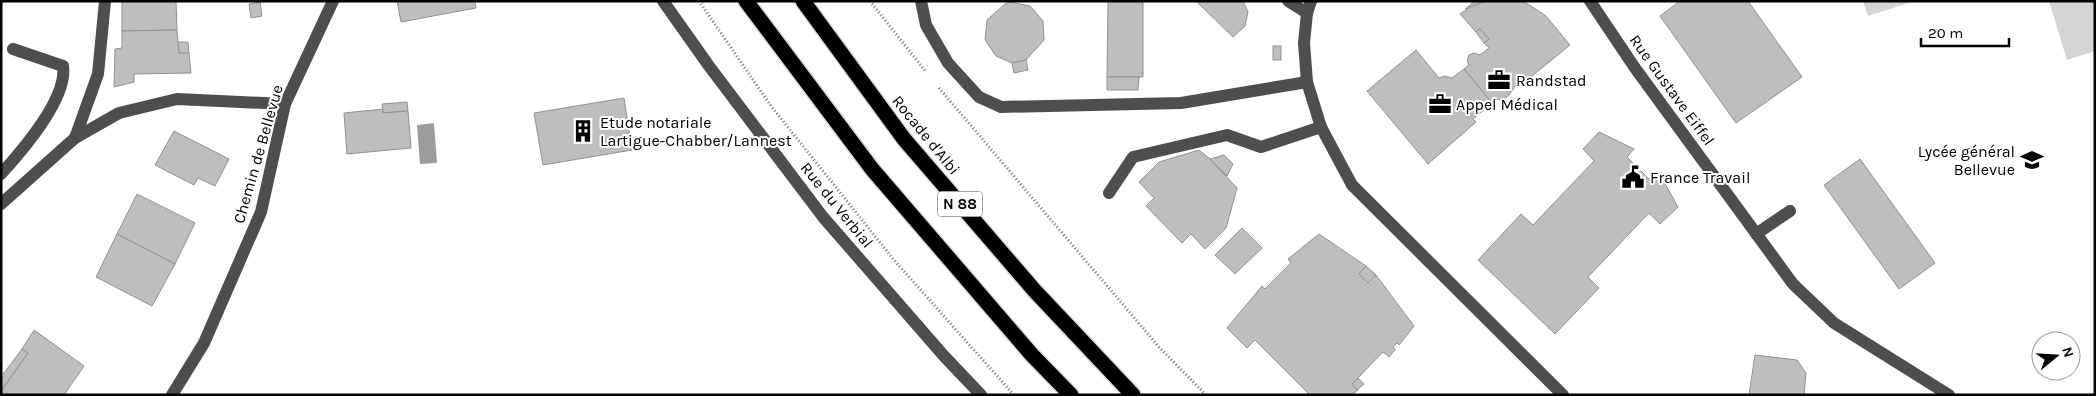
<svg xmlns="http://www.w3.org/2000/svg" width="2096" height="396" font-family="Karla,sans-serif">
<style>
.green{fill:#d5d5d5}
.water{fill:#9c9c9c}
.building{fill:#bebebe;stroke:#929292}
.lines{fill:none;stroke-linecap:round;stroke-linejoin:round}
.highway-casing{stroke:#dbdbdb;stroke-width:18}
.path{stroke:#707070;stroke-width:3;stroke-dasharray:1 2.5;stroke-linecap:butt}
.minor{stroke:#4e4e4e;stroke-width:12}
.highway{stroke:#000;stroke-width:15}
.labels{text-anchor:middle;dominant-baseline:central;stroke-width:4;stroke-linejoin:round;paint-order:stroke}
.shield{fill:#fff;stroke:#4c4c4c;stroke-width:1}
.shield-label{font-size:15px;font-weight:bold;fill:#000}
.poi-label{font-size:16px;fill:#000;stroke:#fff;text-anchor:start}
.street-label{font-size:16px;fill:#000;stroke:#fff}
</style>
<rect width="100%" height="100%" fill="#fff"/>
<!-- green -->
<g class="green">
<path d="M1863,1H1915L1868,16Z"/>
<path d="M2049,1H2095V51L2067,60Z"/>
</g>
<!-- water -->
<path class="water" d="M434,123L437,163L420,164L417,125Z"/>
<!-- building -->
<g class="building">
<path d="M122,1H176L177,30L122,31Z"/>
<path d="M397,1H475L476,8L401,22Z"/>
<path d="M1108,1H1143V77H1107Z"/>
<path d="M1196,1H1243L1248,12L1245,26L1233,37Z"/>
<path d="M1475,1H1486L1465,9Z"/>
<path d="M1486,1H1520L1528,4L1546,16L1570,45L1521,85L1518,82L1509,95L1501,102L1498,99L1492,103L1464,69L1469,65L1467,61L1469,55L1474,53L1480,55L1489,48L1484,43L1489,39L1480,29L1476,32L1460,14L1472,6Z"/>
<path d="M1680,1H1748L1802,77L1736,123L1660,16Z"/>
<path d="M260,2L262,16L251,18L249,4Z"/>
<path d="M1010,2L1030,6L1043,21L1044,40L1026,60L1012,63L996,56L985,40L987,20L1005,4Z"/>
<path d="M1480,29L1489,39L1484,43L1476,32Z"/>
<path d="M177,30L179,53H189L191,73L134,74V82L114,87L115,49L122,48V31Z"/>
<path d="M178,42H188L189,53H179Z"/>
<rect x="1273" y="46" width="8" height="14"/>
<path d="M1416,50L1439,78L1445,76L1452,78L1464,69L1492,103L1473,119L1476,122L1428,164L1367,91Z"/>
<path d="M1026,60L1028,70L1014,73L1012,63Z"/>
<path d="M1107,77H1139L1138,90H1107Z"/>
<path d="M624,98L632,150L543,165L534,113Z"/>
<path d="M407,102L408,111L383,113L382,104Z"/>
<path d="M383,109V113L408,111L411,148L347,154L344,113Z"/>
<path d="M174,131L229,159L215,186L198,178L194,185L155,165Z"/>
<path d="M1599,132L1634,149L1627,157L1651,181L1659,173L1678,207L1660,224L1649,213L1588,277L1599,288L1555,334L1478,260L1521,214L1533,225L1594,161L1583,149Z"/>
<path d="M1199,150L1210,159L1237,188L1226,228L1205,249L1191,234L1182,243L1146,206L1154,198L1139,182L1159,162Z"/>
<path d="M1224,155L1233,164L1227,176L1210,159Z"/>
<path d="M1860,159L1935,263L1899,289L1824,185Z"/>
<path d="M137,194L195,223L175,264L117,234Z"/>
<path d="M1242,228L1262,248L1235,274L1215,255Z"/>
<path d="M117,234L175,264L152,306L96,277Z"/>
<path d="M1319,234L1366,266L1359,274L1368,283L1376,275L1414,326L1399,345L1397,343L1393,347L1395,350L1389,357L1383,352L1352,384L1358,390L1351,395H1306L1308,393L1255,340L1247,348L1227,328L1262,286L1265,289L1291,263L1288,259Z"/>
<path d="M1366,266L1376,275L1368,283L1359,274Z"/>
<path d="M34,330L84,366L64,395H1V391L28,353L22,349Z"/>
<path d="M22,349L28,353L1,391V377Z"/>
<path d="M1755,355L1797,360L1806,373L1804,395H1749Z"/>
<path d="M1358,378L1364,384L1357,390L1352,384Z"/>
</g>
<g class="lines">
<defs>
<g id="highway">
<path d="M746,1L872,169L1032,355L1071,395"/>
<path d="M803,1L904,139L1034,290L1133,395"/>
</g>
</defs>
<!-- highway casing -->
<use href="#highway" class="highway-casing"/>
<!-- path -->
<g class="path">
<path d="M699,1L771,106L894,260L1014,395"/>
<path d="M870,1L926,72"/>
<path d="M939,88L1159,347L1206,395"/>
</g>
<!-- minor -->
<g class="minor">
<path d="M663,1L709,66L823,217L944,356L981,395"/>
<path d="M921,1L926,25L948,63L979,97L1001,107L1181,103L1307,82"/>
<path d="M1288,1L1307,13"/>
<path d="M1311,1L1307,13L1304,43L1307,82L1321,127L1352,185L1563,395"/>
<path d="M1590,1L1635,68L1793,284L1834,323L1949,395"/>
<path d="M75,138L98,74L105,1"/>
<path d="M1,174C22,151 68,98 63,66L13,49"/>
<path d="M1109,193L1133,157L1227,135L1261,147L1321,127"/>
<path d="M1,204L75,138L119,113L177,99L285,104"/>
<path d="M1756,234L1790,211"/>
<path d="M172,395L204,343L261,212L285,104L333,1"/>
</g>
<!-- highway -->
<use href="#highway" class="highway"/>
</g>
<!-- icons -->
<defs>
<symbol id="office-bare" viewBox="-9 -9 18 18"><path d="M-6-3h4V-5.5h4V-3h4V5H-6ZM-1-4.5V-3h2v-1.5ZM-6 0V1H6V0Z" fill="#000" stroke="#fff" stroke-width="2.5" paint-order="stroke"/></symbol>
<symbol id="building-bare" viewBox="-9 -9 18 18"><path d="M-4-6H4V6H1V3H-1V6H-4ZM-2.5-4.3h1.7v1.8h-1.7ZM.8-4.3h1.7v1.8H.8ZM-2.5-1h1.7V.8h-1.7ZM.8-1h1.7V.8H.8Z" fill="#000" stroke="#fff" stroke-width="2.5" paint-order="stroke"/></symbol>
<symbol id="school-bare" viewBox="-9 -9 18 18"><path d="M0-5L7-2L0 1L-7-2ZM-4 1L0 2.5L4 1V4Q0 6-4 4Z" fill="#000" stroke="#fff" stroke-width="2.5" paint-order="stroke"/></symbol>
<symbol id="civic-bare" viewBox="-9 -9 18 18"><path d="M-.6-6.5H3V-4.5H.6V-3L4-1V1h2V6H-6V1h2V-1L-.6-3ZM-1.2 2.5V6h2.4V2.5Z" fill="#000" stroke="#fff" stroke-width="2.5" paint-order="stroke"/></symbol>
</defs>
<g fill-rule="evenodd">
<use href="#office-bare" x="1483" y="64" width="32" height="32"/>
<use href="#office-bare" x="1424" y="88" width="32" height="32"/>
<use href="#building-bare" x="567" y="115" width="32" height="32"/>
<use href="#school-bare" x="2016" y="144" width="32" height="32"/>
<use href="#civic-bare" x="1617" y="161" width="32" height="32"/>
</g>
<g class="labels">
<!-- shield labels -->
<rect class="shield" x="937.5" y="191.5" width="45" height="25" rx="4"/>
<g class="shield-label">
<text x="960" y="204">N 88</text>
</g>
<!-- poi labels -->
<g class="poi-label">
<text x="1516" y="80">Randstad</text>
<text x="1456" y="104">Appel Médical</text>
<text x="600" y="122">Etude notariale<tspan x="600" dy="18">Lartigue-Chabber/Lannest</tspan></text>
<text x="2015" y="151" text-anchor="end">Lycée général<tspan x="2015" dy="18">Bellevue</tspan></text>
<text x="1650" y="177">France Travail</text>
</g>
<!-- street labels -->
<g class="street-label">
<text transform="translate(1672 90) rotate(54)">Rue Gustave Eiffel</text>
<text transform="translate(926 135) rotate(51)">Rocade d'Albi</text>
<text transform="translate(258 154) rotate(-74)">Chemin de Bellevue</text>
<text transform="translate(837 205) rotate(51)">Rue du Verbial</text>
</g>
</g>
<!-- border -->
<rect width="2096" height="396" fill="none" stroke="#000000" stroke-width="5"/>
<!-- north arrow -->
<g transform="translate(2056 356) rotate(72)"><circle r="24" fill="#ffffff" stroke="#999999"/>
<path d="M0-4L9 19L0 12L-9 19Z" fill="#000000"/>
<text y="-8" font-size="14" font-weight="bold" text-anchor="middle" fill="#000000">N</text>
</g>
<!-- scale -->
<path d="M1921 38v8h88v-8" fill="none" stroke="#000000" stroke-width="2.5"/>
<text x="1928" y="38" font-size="15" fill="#000000" stroke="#ffffff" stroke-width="4" paint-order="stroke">20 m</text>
</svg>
